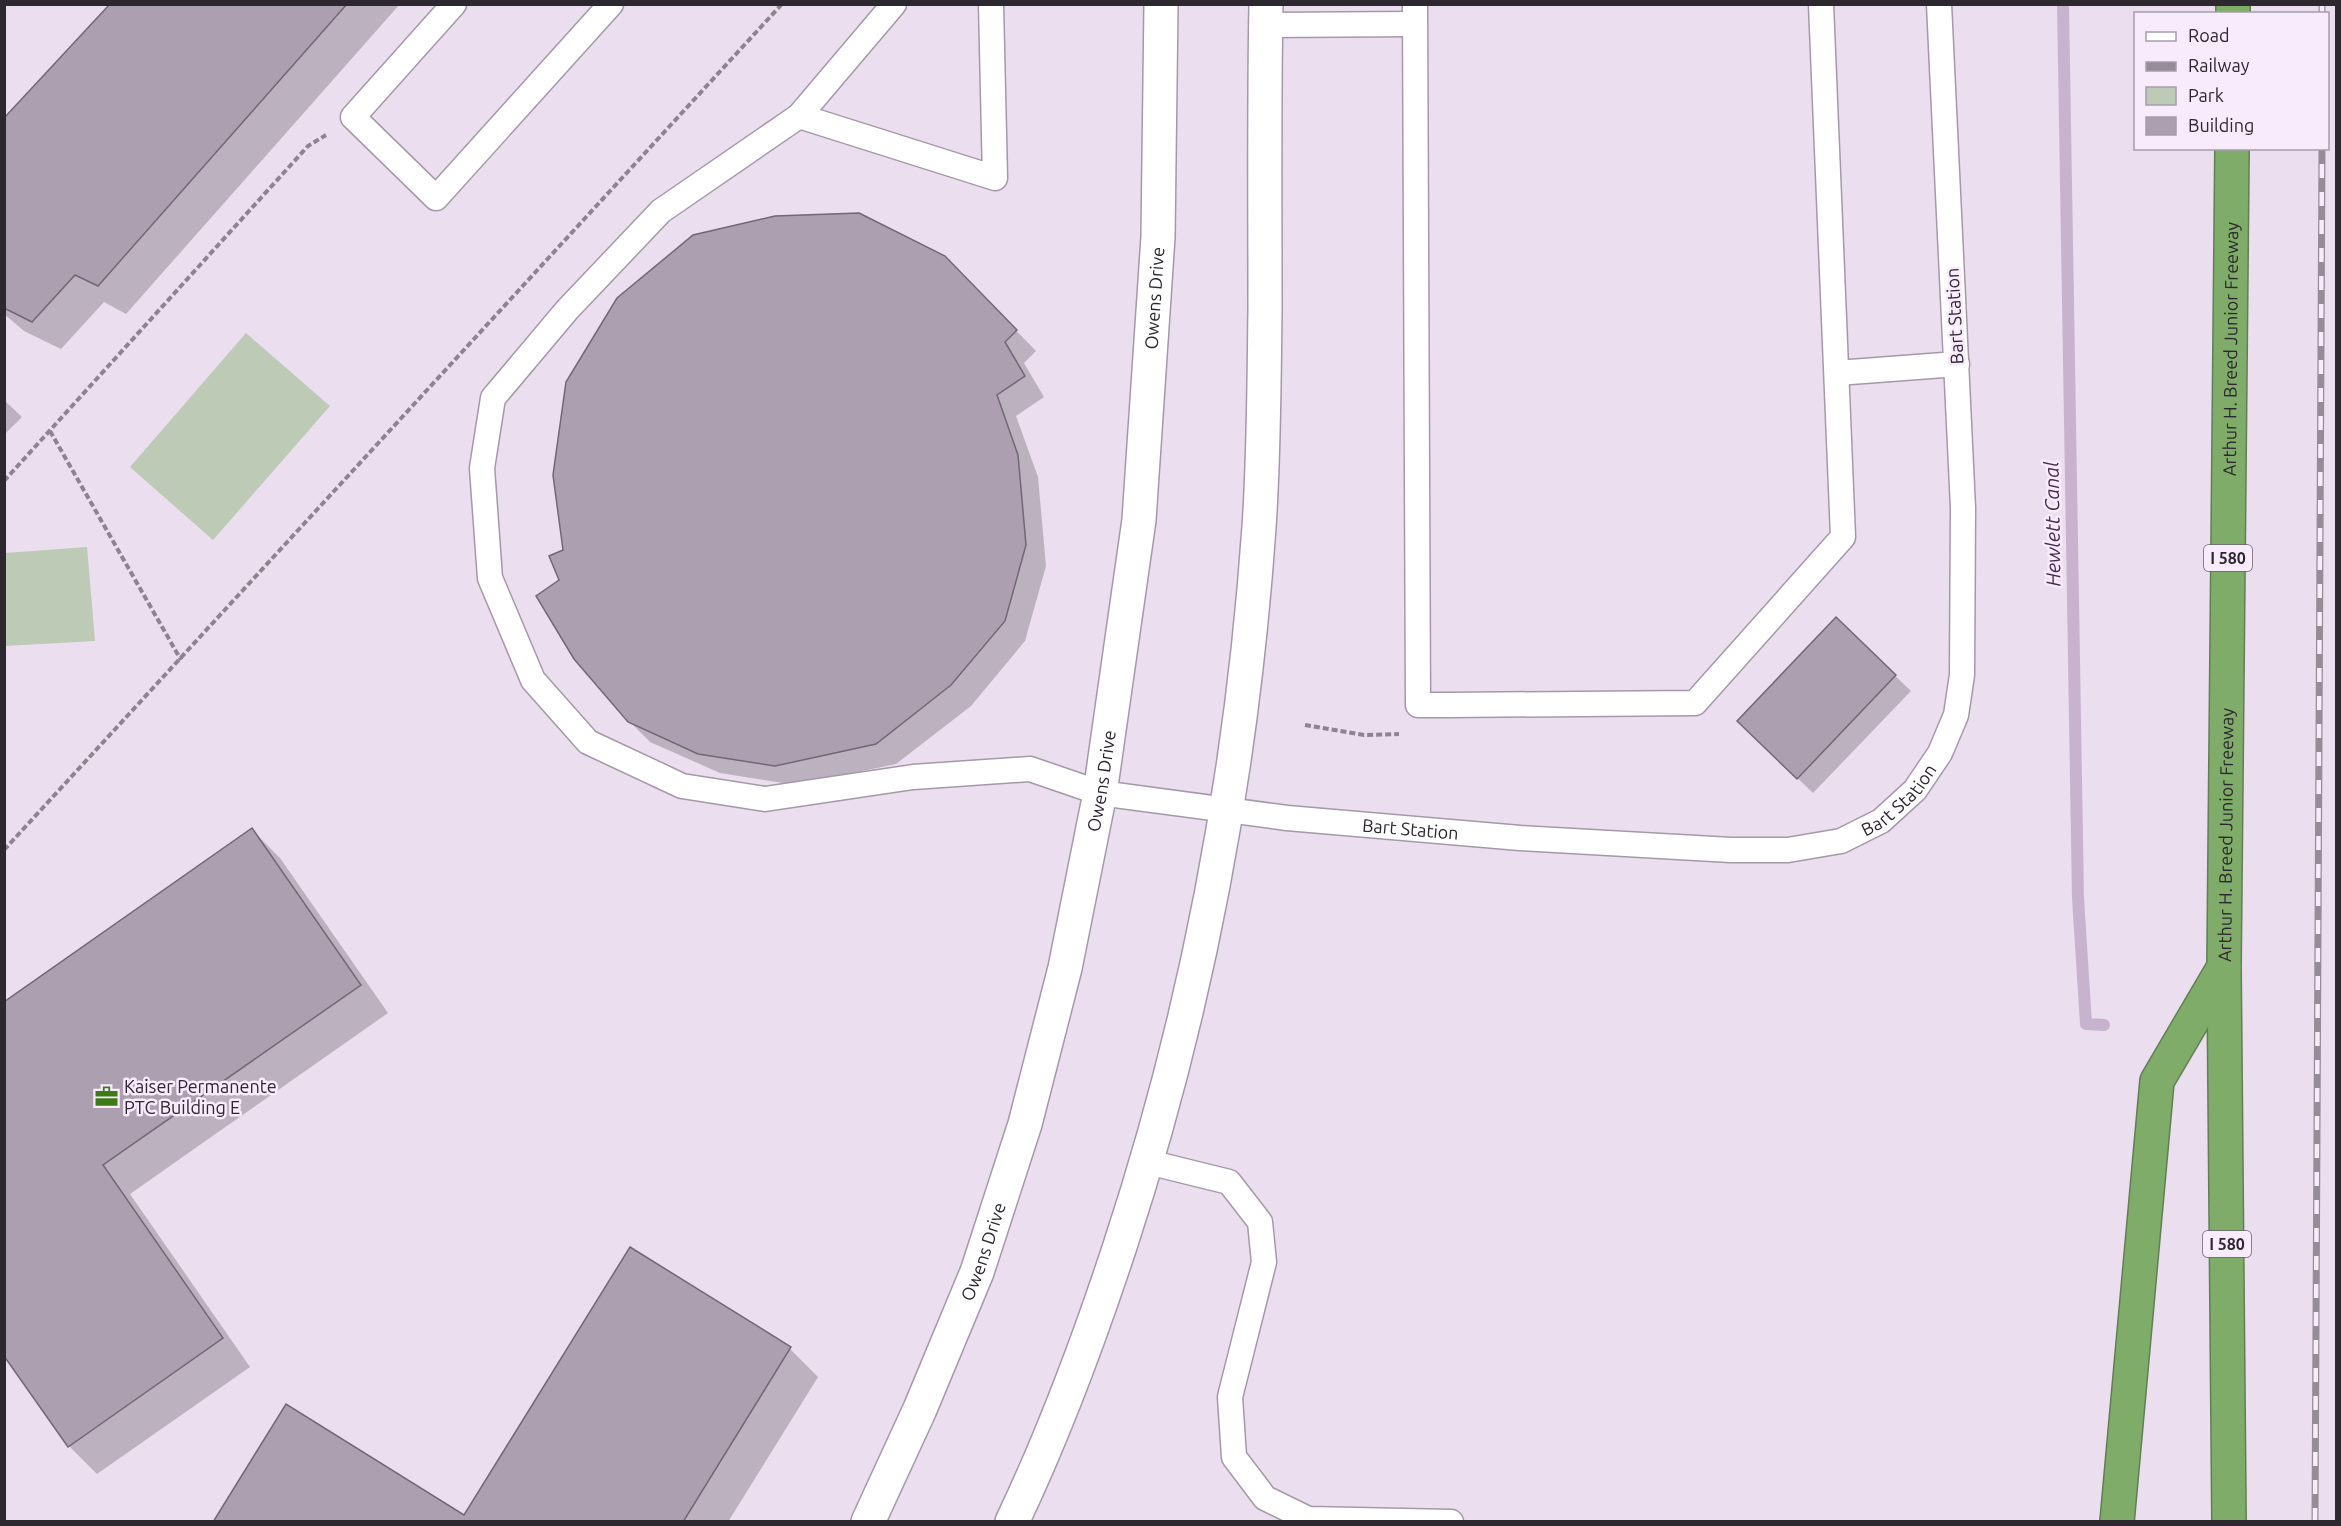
<svg xmlns="http://www.w3.org/2000/svg" width="2341" height="1526" font-family="Ubuntu,sans-serif">
<style>
.green{fill:#bccab6}
.shadow{fill:#0003}
.lines{fill:none;stroke-linecap:round;stroke-linejoin:round}
.stream{stroke:#c7b3ce;stroke-width:12}
.building{fill:#aca0b0;stroke:#726776;stroke-width:1.5}
.service-casing{stroke:#a599a9;stroke-width:27}
.tertiary-casing{stroke:#a599a9;stroke-width:36}
.motorway-casing{stroke:#627e55;stroke-width:36}
.path{stroke:#8d8490;stroke-width:4;stroke-dasharray:6 3;stroke-linecap:butt}
.service{stroke:#fff;stroke-width:24}
.tertiary{stroke:#fff;stroke-width:33}
.motorway{stroke:#7fad69;stroke-width:33}
.rail-casing{stroke:#958c98;stroke-width:7}
.rail{stroke:#f8ebfc;stroke-width:4.5;stroke-dasharray:14;stroke-linecap:butt}
.labels{text-anchor:middle;dominant-baseline:central;stroke-width:5;stroke-linejoin:round;paint-order:stroke}
.shield{fill:#f8ebfc;stroke:#6a626c;stroke-width:1.5}
.shield-label{font-size:16px;font-weight:bold;fill:#2d282f}
.street-label{font-size:18px;fill:#2d282f;stroke:#f8ebfc}
.poi-label{font-size:18px;fill:#2d282f;stroke:#f8ebfc;text-anchor:start}
.water-label{font-size:20px;font-style:italic;fill:#482b51;stroke:#f8ebfc}
</style>
<rect width="100%" height="100%" fill="#ebdeef"/>
<!-- green -->
<g class="green">
<path d="M246,333L330,406L213,540L130,467Z"/>
<path d="M87,547L95,641L5,646V553Z"/>
</g>
<!-- shadow -->
<g class="shadow">
<path d="M112,4H400L126,314L104,302L61,349L24,331L4,314V121Z"/>
<path d="M965,278L1036,351L1024,363L1044,397L1016,416L1038,477L1046,566L1025,641L971,706L896,764L796,785L720,773L650,742L629,721L561,581L565,551Z"/>
<path d="M4,400L22,417L4,435Z"/>
<path d="M1836,619L1911,691L1813,793L1755,737Z"/>
<path d="M252,830L280,858L388,1013L130,1194L250,1367L97,1474L69,1446L4,1353Z"/>
<path d="M790,1349L818,1377L728,1522H215L465,1517Z"/>
</g>
<g class="lines">
<!-- stream -->
<path class="stream" d="M2063,4L2078,898L2086,1024L2104,1025"/>
</g>
<!-- building -->
<g class="building">
<path d="M110,4H347L98,286L75,275L32,322L4,308V118Z"/>
<path d="M859,213L945,256L1017,330L1005,342L1025,376L997,395L1018,455L1026,545L1005,621L951,685L876,744L775,766L698,754L628,722L574,659L536,596L559,580L549,556L563,550L553,475L566,382L617,298L693,235L775,216Z"/>
<path d="M1836,617L1896,675L1797,779L1737,721Z"/>
<path d="M252,828L361,985L103,1165L223,1338L68,1447L4,1356V1002Z"/>
<path d="M630,1247L791,1347L683,1522H213L286,1404L464,1515Z"/>
</g>
<g class="lines">
<defs>
<g id="service">
<path d="M454,4L353,117L436,198L611,4"/>
<path d="M894,4L799,116L995,178L991,4"/>
<path d="M1415,4L1418,705H1449L1695,703L1843,537L1821,4"/>
<path d="M1266,25L1414,24"/>
<path id="s1" d="M799,116L661,211L567,310L493,398L482,468L490,578L533,680L588,742L682,786L765,799L913,777L1030,769L1100,793L1287,818L1520,838L1731,850H1788L1841,841L1881,821L1915,790L1940,753L1956,715L1962,675L1963,508L1939,4"/>
<path d="M1837,373L1957,364"/>
<path d="M1148,1162L1229,1182L1260,1222L1264,1262L1230,1397L1234,1457L1265,1498L1308,1519L1451,1522"/>
</g>
<g id="tertiary">
<path id="s2" d="M868,1522L920,1409L977,1272L1025,1124L1065,968L1100,793L1139,520L1158,237L1161,4"/>
<path d="M1012,1522C1055,1432 1089,1340 1120,1246C1197,1012 1242,773 1259,527C1264,455 1264,382 1265,309C1265,207 1264,106 1266,4"/>
</g>
<g id="motorway">
<path d="M2233,14V4"/>
<path d="M2117,1522L2157,1081L2224,967"/>
<path id="s3" d="M2229,1522L2224,967L2232,148"/>
</g>
</defs>
<!-- service casing -->
<use href="#service" class="service-casing"/>
<!-- tertiary casing -->
<use href="#tertiary" class="tertiary-casing"/>
<!-- motorway casing -->
<use href="#motorway" class="motorway-casing"/>
<!-- path -->
<g class="path">
<path d="M50,431L181,660"/>
<path d="M4,481L308,146L326,135"/>
<path d="M1305,725L1364,735L1399,734"/>
<path d="M4,850L782,4"/>
</g>
<!-- service -->
<use href="#service" class="service"/>
<!-- tertiary -->
<use href="#tertiary" class="tertiary"/>
<!-- motorway -->
<use href="#motorway" class="motorway"/>
<defs>
<g id="rail">
<path d="M2322,14V4"/>
<path d="M2315,1522L2322,148"/>
</g>
</defs>
<!-- rail casing -->
<use href="#rail" class="rail-casing"/>
<!-- rail -->
<use href="#rail" class="rail"/>
</g>
<!-- icons -->
<defs>
<symbol id="office-bare" viewBox="-9 -9 18 18"><path d="M-6-3h4V-5.5h4V-3h4V5H-6ZM-1-4.5V-3h2v-1.5ZM-6 0V1H6V0Z" fill="#3e7b17" stroke="#f8ebfc" stroke-width="2.5" paint-order="stroke"/></symbol>
</defs>
<g fill-rule="evenodd">
<use href="#office-bare" x="90" y="1080" width="33" height="33"/>
</g>
<g class="labels">
<!-- shield labels -->
<g class="shield">
<rect x="2204" y="545" width="48" height="26" rx="4.5"/>
<rect x="2203" y="1231" width="48" height="26" rx="4.5"/>
</g>
<g class="shield-label">
<text x="2228" y="558">I 580</text>
<text x="2227" y="1244">I 580</text>
</g>
<!-- street labels -->
<g class="street-label">
<text stroke="none"><textPath href="#s2" startOffset="1266">Owens Drive</textPath></text>
<text transform="translate(1954 316) rotate(-93)">Bart Station</text>
<text stroke="none"><textPath href="#s3" startOffset="1173">Arthur H. Breed Junior Freeway</textPath></text>
<text stroke="none"><textPath href="#s2" startOffset="780">Owens Drive</textPath></text>
<text stroke="none"><textPath href="#s1" startOffset="2139">Bart Station</textPath></text>
<text stroke="none"><textPath href="#s1" startOffset="1635">Bart Station</textPath></text>
<text stroke="none"><textPath href="#s3" startOffset="687">Arthur H. Breed Junior Freeway</textPath></text>
<text stroke="none"><textPath href="#s2" startOffset="294">Owens Drive</textPath></text>
</g>
<!-- poi labels -->
<g class="poi-label">
<text x="124" y="1086">Kaiser Permanente<tspan x="124" dy="21">PTC Building E</tspan></text>
</g>
<!-- water labels -->
<g class="water-label">
<text transform="translate(2052 524) rotate(-91)">Hewlett Canal</text>
</g>
</g>
<!-- border -->
<rect width="2341" height="1526" fill="none" stroke="#2d282f" stroke-width="12"/>
<!-- legend -->
<rect x="2134" y="12" width="195" height="138" fill="#f8ebfc" stroke="#a79daa" stroke-width="1.5"/>
<rect x="2146" y="32" width="30" height="9" fill="#ffffff" stroke="#a79daa" stroke-width="1.5"/>
<text x="2188" y="42" font-size="18" fill="#2d282f">Road</text>
<rect x="2146" y="62" width="30" height="9" fill="#958c98" stroke="#a79daa" stroke-width="1.5"/>
<text x="2188" y="72" font-size="18" fill="#2d282f">Railway</text>
<rect x="2146" y="87" width="30" height="18" fill="#bccab6" stroke="#a79daa" stroke-width="1.5"/>
<text x="2188" y="102" font-size="18" fill="#2d282f">Park</text>
<rect x="2146" y="117" width="30" height="18" fill="#aca0b0" stroke="#a79daa" stroke-width="1.5"/>
<text x="2188" y="132" font-size="18" fill="#2d282f">Building</text>
</svg>
